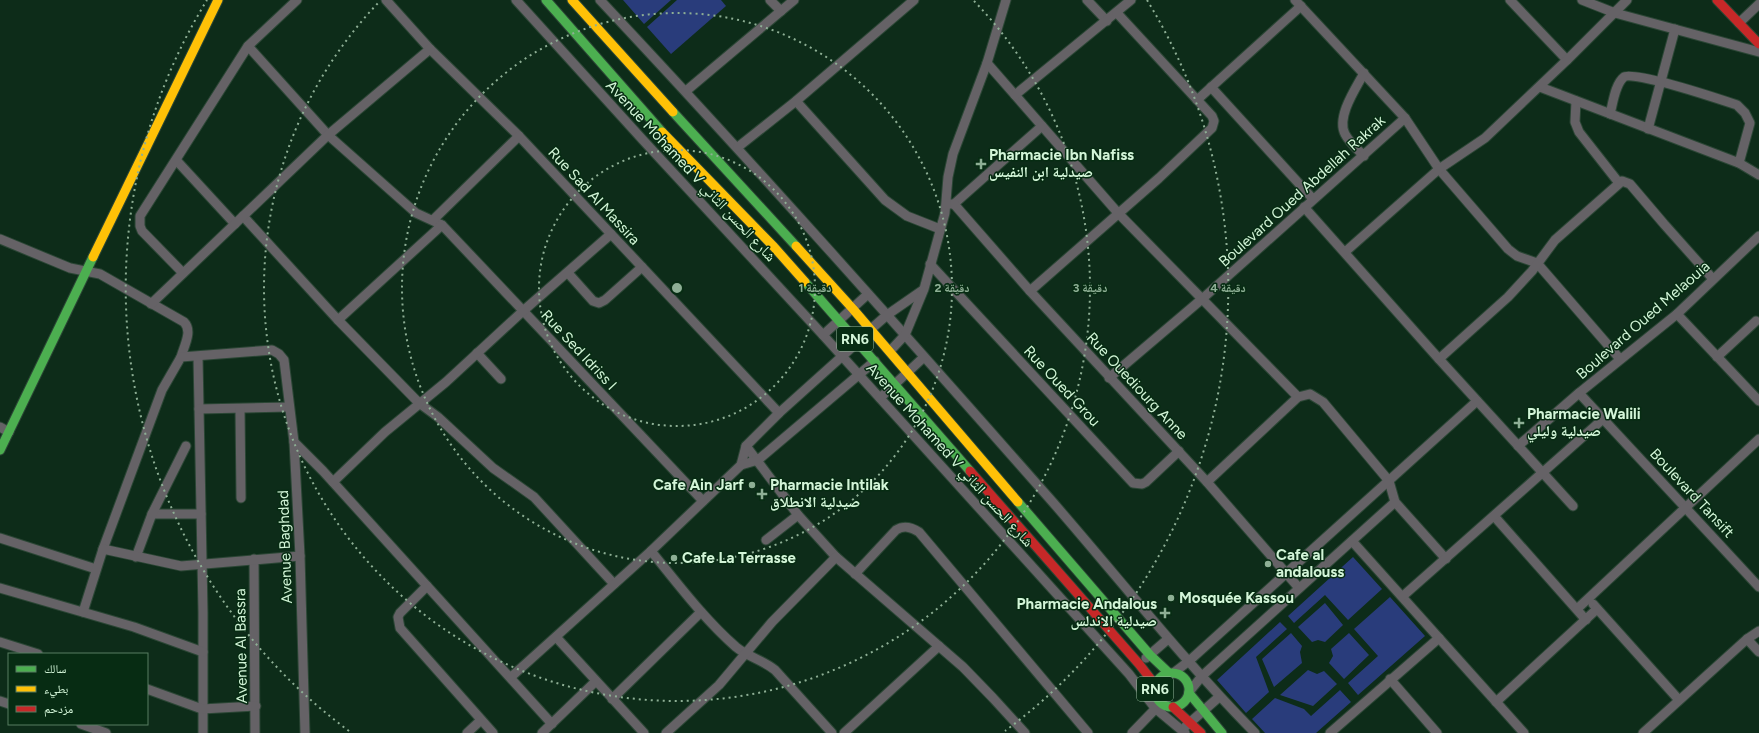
<svg xmlns="http://www.w3.org/2000/svg" width="1759" height="733" font-family="Figtree,'Noto Naskh Arabic',sans-serif">
<style>
.green{fill:#293c7b}
.lines{fill:none;stroke-linecap:round;stroke-linejoin:round}
.street-casing{stroke:#2b4635;stroke-width:11}
.fast-casing{stroke:#2b4635;stroke-width:11}
.slow-casing{stroke:#2b4635;stroke-width:11}
.jam-casing{stroke:#2b4635;stroke-width:11}
.street{stroke:#656266;stroke-width:9}
.fast{stroke:#4caf50;stroke-width:9}
.slow{stroke:#ffc107;stroke-width:9}
.jam{stroke:#c62828;stroke-width:9}
.ring{fill:none;stroke:#8eaf95;stroke-width:2;stroke-dasharray:2 4}
.poi-dot{fill:#8eaf95;stroke:#072c13;stroke-width:1.5}
.labels{text-anchor:middle;dominant-baseline:central;stroke-width:3;stroke-linejoin:round;paint-order:stroke}
.shield{fill:#072c13;stroke:#96b99d;stroke-width:1}
.shield-label{font-size:14px;font-weight:bold;fill:#d3f5d8}
.poi-label{font-size:15px;font-weight:bold;fill:#d3f5d8;stroke:#072c13;text-anchor:start}
.street-label{font-size:15px;fill:#d3f5d8;stroke:#072c13}
.centre{fill:#8eaf95;stroke:#072c13;stroke-width:2}
.ring-label{font-size:12px;text-anchor:middle;font-weight:bold;fill:#8eaf95;stroke:#072c13;stroke-width:3;stroke-linejoin:round;paint-order:stroke}
</style>
<rect width="100%" height="100%" fill="#0d2c19"/>
<!-- green -->
<g class="green">
<path d="M623,0H671L644,24Z"/>
<path d="M677,0H721L726,6L671,54L647,27Z"/>
<path d="M1353,557L1382,589L1348,620L1325,595L1294,623L1288,616Z"/>
<path d="M1390,597L1425,636L1358,695L1348,683L1378,656L1354,629Z"/>
<path d="M1325,603L1343,625L1325,642L1318,640L1312,642L1298,627Z"/>
<path d="M1280,622L1287,629L1256,657L1269,692L1246,713L1217,680Z"/>
<path d="M1291,633L1302,646L1300,652L1302,663L1274,687L1262,659Z"/>
<path d="M1349,633L1369,655L1344,679L1329,663L1333,656L1331,649Z"/>
<path d="M1308,670L1317,674L1324,671L1337,684L1313,706L1280,695Z"/>
<path d="M1340,690L1351,702L1316,733H1265L1252,719L1275,698L1304,709L1311,716Z"/>
</g>
<g class="lines">
<defs>
<g id="street">
<path d="M386,0L430,49L519,136L611,234L779,413"/>
<path d="M516,0L642,139L823,335L1129,674L1155,708L1185,733"/>
<path d="M600,0C753,163 902,331 1050,499C1118,577 1182,659 1255,733"/>
<path d="M770,0L781,11"/>
<path d="M1087,0L1107,21"/>
<path d="M1295,0L1405,118L1439,169L1508,249L1517,256L1537,263L1620,359"/>
<path d="M1510,0L1567,60"/>
<path d="M1582,0L1615,13L1759,52"/>
<path d="M1739,23L1759,4"/>
<path d="M248,46L328,135L416,213L442,225L703,501"/>
<path d="M987,63L1118,213L1298,397"/>
<path d="M1211,87L1313,199"/>
<path d="M1540,87L1739,163L1759,175"/>
<path d="M686,91L794,0"/>
<path d="M1015,95L1131,0"/>
<path d="M1197,100L1301,6"/>
<path d="M796,101L885,200L907,216L940,229"/>
<path d="M1576,101L1575,122L1579,132L1619,183"/>
<path d="M1610,114C1613,103 1615,84 1624,77C1633,70 1722,100 1737,105L1745,113L1750,123L1739,163"/>
<path d="M1648,129L1675,29"/>
<path d="M738,147L796,101L914,0"/>
<path d="M1364,156C1357,149 1349,142 1345,134C1336,117 1356,88 1364,73"/>
<path d="M177,161L235,224"/>
<path d="M949,204H954L1042,126"/>
<path d="M954,204L1030,291L1207,482L1299,588"/>
<path d="M1304,207L1439,359L1573,506"/>
<path d="M243,216L338,320L419,403L438,417L493,468L534,497L614,584"/>
<path d="M433,220L519,136"/>
<path d="M0,239L70,268L100,274L184,322C193,331 184,346 181,357"/>
<path d="M1345,252L1439,169L1485,138L1567,60L1627,0"/>
<path d="M930,264L1133,483L1142,484L1146,482L1179,451"/>
<path d="M183,273L142,231L140,226V216L248,46L297,0"/>
<path d="M568,273L593,301L599,303L605,300L642,267"/>
<path d="M1030,291L1159,178L1212,128L1214,121L1212,116L1117,13"/>
<path d="M151,304L328,135L430,49"/>
<path d="M1677,314L1759,401"/>
<path d="M338,320L442,225"/>
<path d="M871,329L887,315L923,290"/>
<path d="M823,335L868,294"/>
<path d="M890,351L905,335L924,289L945,213L948,177L953,154L987,63L1006,0"/>
<path d="M477,353L501,379"/>
<path d="M198,357L203,612V733"/>
<path d="M1717,357L1756,321"/>
<path d="M1439,359L1508,297L1532,271L1555,240L1622,181L1630,184L1664,224L1713,279"/>
<path d="M1109,378L1202,299L1405,118"/>
<path d="M1579,393L1759,587"/>
<path d="M880,398L924,357"/>
<path d="M199,409L289,407"/>
<path d="M240,409L241,498"/>
<path d="M0,427L9,432"/>
<path d="M294,442L323,471L552,724"/>
<path d="M746,446L798,515L836,557L963,667L993,698L1025,733"/>
<path d="M1518,446L1579,393L1677,314L1759,236"/>
<path d="M741,465L746,446L779,413L858,342"/>
<path d="M333,482L385,432L446,382L523,311L611,234"/>
<path d="M1207,482L1298,397L1310,394L1323,402L1389,481L1395,502L1446,559"/>
<path d="M152,514H201"/>
<path d="M1494,516L1586,620"/>
<path d="M0,538L96,569"/>
<path d="M766,540L798,515"/>
<path d="M1352,541L1524,733"/>
<path d="M103,549L162,390L181,357L272,350L279,354L284,360L294,442L300,556L305,733"/>
<path d="M651,551C678,584 704,619 736,647C748,657 763,660 775,670L832,733"/>
<path d="M136,557L152,514L186,446"/>
<path d="M254,559L255,733"/>
<path d="M855,574L896,530C904,525 911,527 919,532L1088,733"/>
<path d="M427,586L400,613L398,617L400,628L493,733"/>
<path d="M0,588L134,627L203,652"/>
<path d="M1403,596L1603,419"/>
<path d="M1593,604L1679,700"/>
<path d="M1577,609L1759,439"/>
<path d="M83,612L103,549L181,566L300,556"/>
<path d="M556,637L644,733"/>
<path d="M1747,639L1759,652"/>
<path d="M0,642L38,654"/>
<path d="M1146,658L1168,639"/>
<path d="M1172,674L1189,661L1477,401"/>
<path d="M511,677L651,551L741,465L758,460L875,361"/>
<path d="M1390,679L1437,733"/>
<path d="M147,689L202,709L256,706"/>
<path d="M1189,692L1202,676L1395,502"/>
<path d="M612,699L701,612"/>
<path d="M0,701L9,704"/>
<path d="M1496,702L1597,609"/>
<path d="M81,724L106,733"/>
<path d="M1186,726L1219,697"/>
<path d="M467,733L481,720"/>
<path d="M542,733L596,681"/>
<path d="M666,733L719,685L772,622L836,557"/>
<path d="M844,733L939,646"/>
<path d="M1132,733L1161,703"/>
<path d="M1330,733L1439,638"/>
<path d="M1643,733L1747,639L1759,631"/>
</g>
<g id="fast">
<path d="M546,0L662,132"/>
<path d="M673,112L796,246"/>
<path d="M805,282L970,471"/>
<path d="M0,450L93,257"/>
<path d="M1018,502L1150,655L1170,674"/>
<circle cx="1172" cy="690" r="17"/>
<path d="M1189,693L1222,733"/>
</g>
<g id="slow">
<path d="M572,0L673,112"/>
<path d="M662,132L774,247L805,282"/>
<path d="M796,246L853,309L1018,502"/>
<path d="M93,257L218,0"/>
</g>
<g id="jam">
<path d="M1717,0L1759,44"/>
<path d="M970,471L1139,664L1156,686"/>
<path d="M1173,707L1201,733"/>
</g>
</defs>
<!-- street casing -->
<use href="#street" class="street-casing"/>
<!-- fast casing -->
<use href="#fast" class="fast-casing"/>
<!-- slow casing -->
<use href="#slow" class="slow-casing"/>
<!-- jam casing -->
<use href="#jam" class="jam-casing"/>
<!-- street -->
<use href="#street" class="street"/>
<!-- fast -->
<use href="#fast" class="fast"/>
<!-- slow -->
<use href="#slow" class="slow"/>
<!-- jam -->
<use href="#jam" class="jam"/>
</g>
<!-- distance rings -->
<g class="ring">
<circle cx="677" cy="288" r="138"/>
<circle cx="677" cy="288" r="275"/>
<path d="M974 1A413 413 0 1 1 380 1"/>
<path d="M349 731A551 551 0 0 1 207 0M1147 0A551 551 0 0 1 1005 731"/>
</g>
<!-- markers -->
<g class="poi-dot">
<path d="M979 158h4v4h4v4h-4v4h-4v-4h-4v-4h4z"/>
<path d="M1517 417h4v4h4v4h-4v4h-4v-4h-4v-4h4z"/>
<circle cx="752" cy="485" r="4"/>
<path d="M760 488h4v4h4v4h-4v4h-4v-4h-4v-4h4z"/>
<circle cx="674" cy="558" r="4"/>
<circle cx="1268" cy="564" r="4"/>
<circle cx="1171" cy="598" r="4"/>
<path d="M1163 607h4v4h4v4h-4v4h-4v-4h-4v-4h4z"/>
</g>
<g class="labels">
<!-- shield labels -->
<g class="shield">
<rect x="837" y="327" width="36" height="24" rx="3"/>
<rect x="1137" y="677" width="36" height="24" rx="3"/>
</g>
<g class="shield-label">
<text x="855" y="339">RN6</text>
<text x="1155" y="689">RN6</text>
</g>
<!-- poi labels -->
<g class="poi-label">
<text x="989" y="155">Pharmacie Ibn Nafiss<tspan x="989" dy="17">صيدلية ابن النفيس</tspan></text>
<text x="1527" y="414">Pharmacie Walili<tspan x="1527" dy="17">صيدلية وليلي</tspan></text>
<text x="744" y="485" text-anchor="end">Cafe Ain Jarf</text>
<text x="770" y="485">Pharmacie Intilak<tspan x="770" dy="17">صيدلية الانطلاق</tspan></text>
<text x="1276" y="555">Cafe al<tspan x="1276" dy="17">andalouss</tspan></text>
<text x="682" y="558">Cafe La Terrasse</text>
<text x="1179" y="598">Mosquée Kassou</text>
<text x="1157" y="604" text-anchor="end">Pharmacie Andalous<tspan x="1157" dy="17">صيدلية الاندلس</tspan></text>
</g>
<!-- street labels -->
<g class="street-label">
<text transform="translate(691 171) rotate(47)">Avenue Mohamed V شارع الحسن الثاني</text>
<text transform="translate(1302 191) rotate(-42)">Boulevard Oued Abdellah Rakrak</text>
<text transform="translate(594 196) rotate(47)">Rue Sad Al Massira</text>
<text transform="translate(1643 320) rotate(-41)">Boulevard Oued Melaouia</text>
<text transform="translate(579 350) rotate(47)">Rue Sed Idriss I</text>
<text transform="translate(1062 386) rotate(47)">Rue Oued Grou</text>
<text transform="translate(1137 386) rotate(47)">Rue Ouediourg Anne</text>
<text transform="translate(950 455) rotate(48)">Avenue Mohamed V شارع الحسن الثاني</text>
<text transform="translate(1692 493) rotate(47)">Boulevard Tansift</text>
<text transform="translate(285 547) rotate(-92)">Avenue Baghdad</text>
<text transform="translate(241 646) rotate(-91)">Avenue Al Bassra</text>
</g>
</g>
<circle cx="677" cy="288" r="6" class="centre"/>
<g class="ring-label">
<text x="815" y="292">1 دقيقة</text>
<text x="952" y="292">2 دقيقة</text>
<text x="1090" y="292">3 دقيقة</text>
<text x="1228" y="292">4 دقيقة</text>
</g>
<!-- legend -->
<rect x="8" y="653" width="140" height="72" fill="#072c13" stroke="#597c62"/>
<rect x="16" y="666" width="20" height="6" fill="#4caf50" stroke="#597c62"/>
<text x="44" y="673" font-size="12" fill="#d3f5d8">سالك</text>
<rect x="16" y="686" width="20" height="6" fill="#ffc107" stroke="#597c62"/>
<text x="44" y="693" font-size="12" fill="#d3f5d8">بطيء</text>
<rect x="16" y="706" width="20" height="6" fill="#c62828" stroke="#597c62"/>
<text x="44" y="713" font-size="12" fill="#d3f5d8">مزدحم</text>
</svg>
